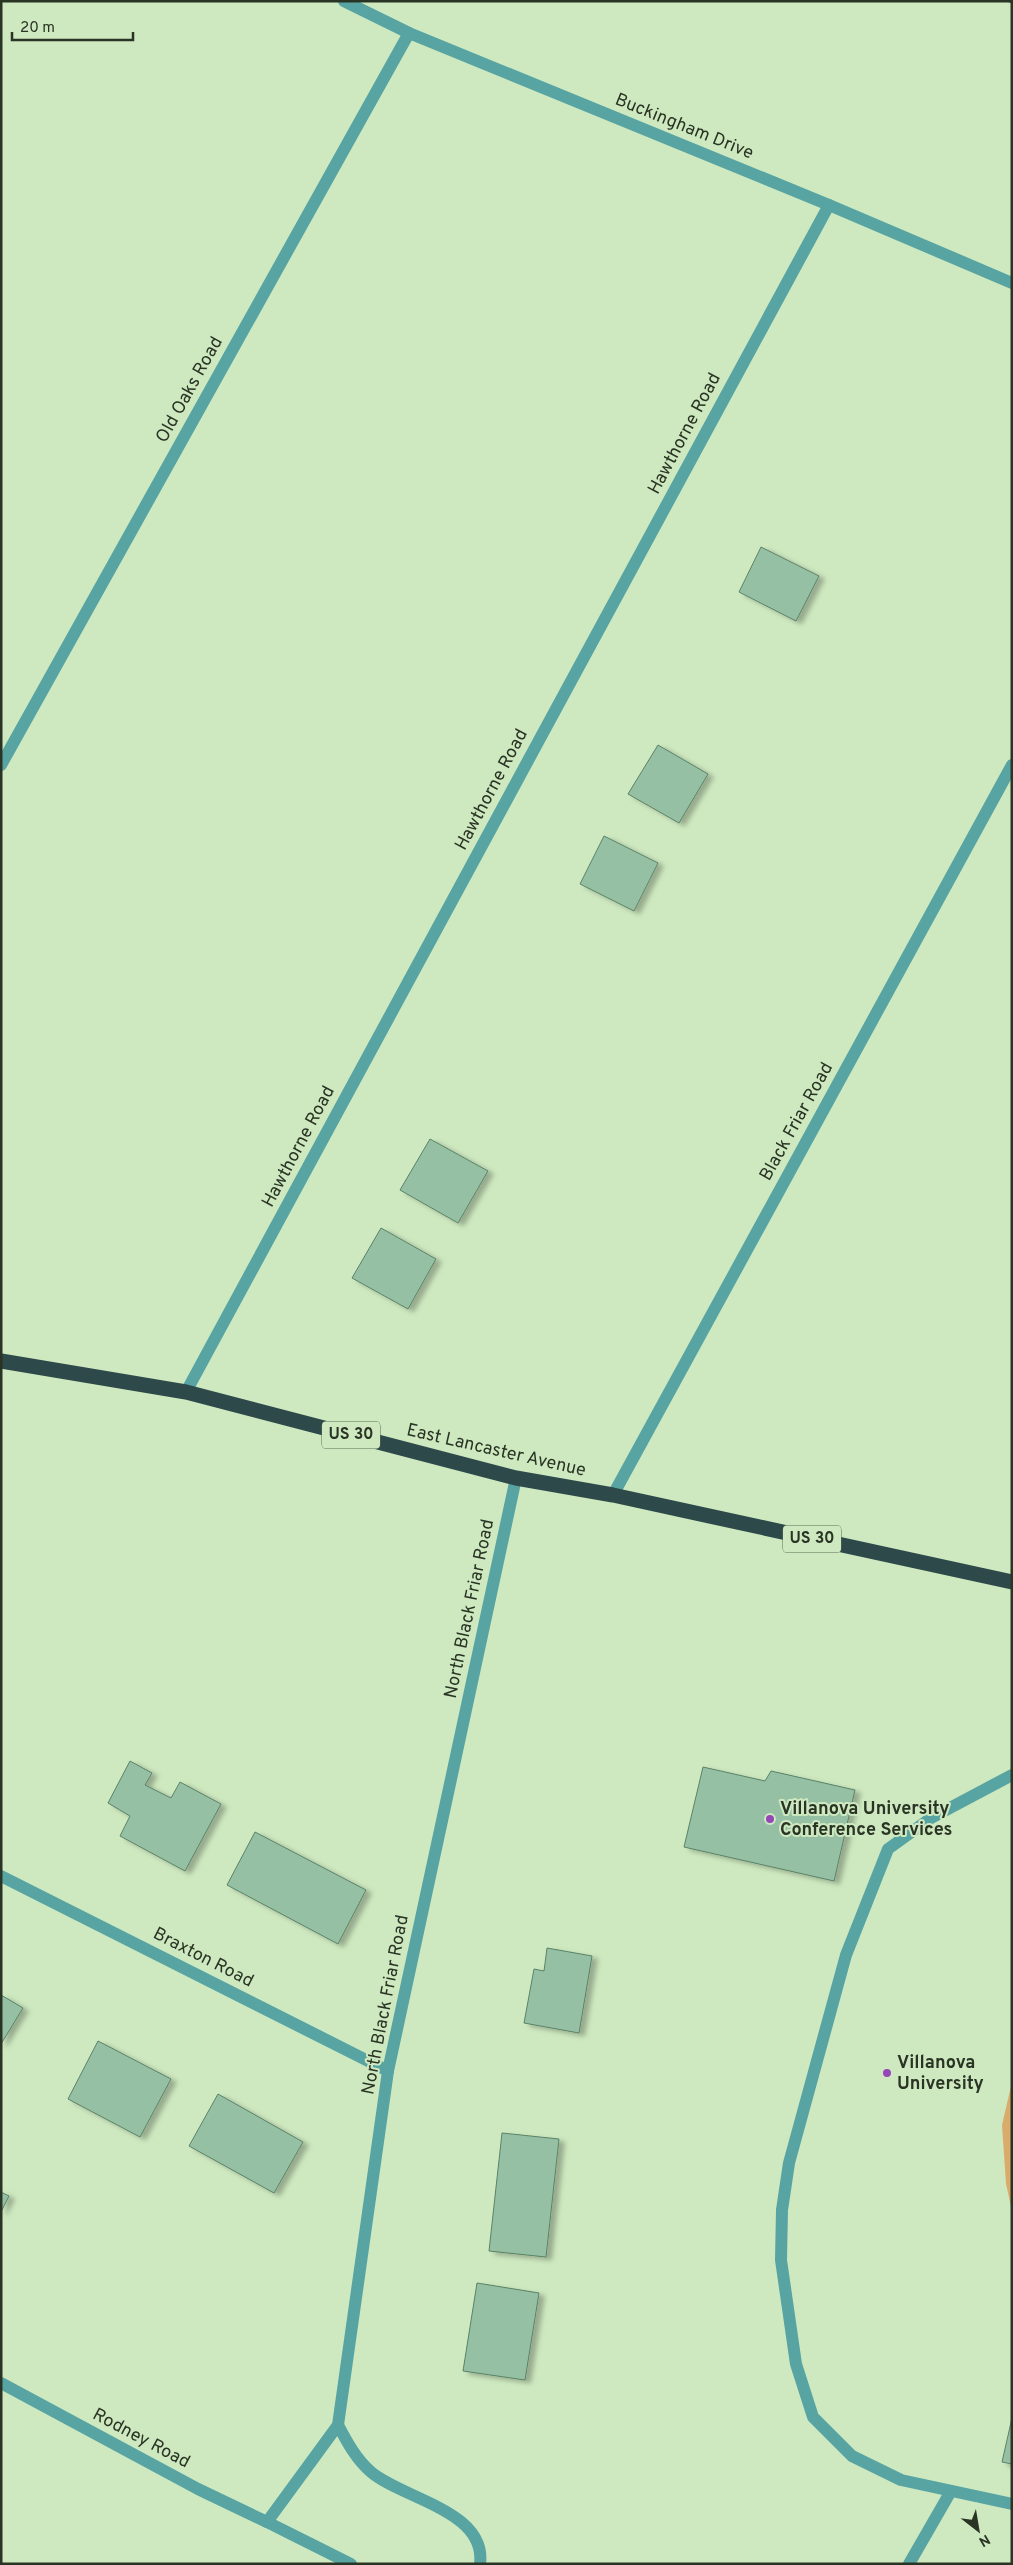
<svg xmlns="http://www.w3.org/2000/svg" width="1013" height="2565" font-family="Overpass,sans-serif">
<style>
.green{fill:#daac6c}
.building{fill:#96c0a3;stroke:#5a8267;filter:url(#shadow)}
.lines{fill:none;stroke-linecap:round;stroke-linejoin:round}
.lane{stroke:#57a4a3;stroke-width:12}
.street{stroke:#57a4a3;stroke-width:12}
.highway{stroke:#2d4949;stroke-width:15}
.tram{stroke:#404c39;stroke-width:1}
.poi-dot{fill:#9647b7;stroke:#cee9c0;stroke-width:2}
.labels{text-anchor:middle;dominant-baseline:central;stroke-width:4;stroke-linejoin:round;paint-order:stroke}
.shield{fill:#cee9c0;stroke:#5b6a53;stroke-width:1}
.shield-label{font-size:16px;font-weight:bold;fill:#2a3424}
.street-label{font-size:18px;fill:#2a3424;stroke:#cee9c0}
.poi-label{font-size:18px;font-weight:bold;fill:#2a3424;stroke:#cee9c0;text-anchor:start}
</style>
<defs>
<filter id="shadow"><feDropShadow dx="5.5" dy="3" stdDeviation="2.5" flood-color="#0004"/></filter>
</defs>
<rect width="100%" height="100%" fill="#cee9c0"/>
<!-- green -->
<path class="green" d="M1012,2082V2211L1006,2184L1002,2125Z"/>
<!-- building -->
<g class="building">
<path d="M761,547L819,576L796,621L739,592Z"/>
<path d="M658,745L708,774L679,823L628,794Z"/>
<path d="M604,836L658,863L634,911L580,884Z"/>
<path d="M430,1139L488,1171L458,1223L400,1190Z"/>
<path d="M381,1228L436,1259L408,1309L352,1278Z"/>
<path d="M130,1761L152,1773L145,1785L171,1798L180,1782L221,1804L185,1871L120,1836L130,1816L108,1803Z"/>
<path d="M703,1767L765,1781L771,1771L855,1790L834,1881L684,1847Z"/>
<path d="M255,1832L366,1890L338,1944L227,1885Z"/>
<path d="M547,1948L592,1956L579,2033L524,2023L534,1969L544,1971Z"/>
<path d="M1,1995L23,2008L1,2044Z"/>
<path d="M98,2041L171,2079L140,2137L68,2099Z"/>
<path d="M218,2094L303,2142L274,2193L189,2146Z"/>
<path d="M502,2133L559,2139L546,2257L489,2251Z"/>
<path d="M1,2192L9,2196L1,2212Z"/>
<path d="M477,2283L539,2293L525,2380L463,2371Z"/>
<path d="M1012,2418V2464L1002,2462Z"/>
</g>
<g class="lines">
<!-- lane -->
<g class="lane">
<path d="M1012,1775L931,1818L888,1849L846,1955L789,2163L782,2210L781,2260L796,2364L813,2417L852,2456L901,2480L1012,2504"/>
<path d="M338,2425C347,2442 356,2459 371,2472C403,2499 487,2511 480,2564"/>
<path d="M267,2522L351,2564"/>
<path d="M909,2564L951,2491"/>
</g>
<!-- street -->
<g class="street">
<path d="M344,1L409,33L829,205L1012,283"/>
<path d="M1,765L409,33"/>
<path d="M186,1392L829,205"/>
<path d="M613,1495L1012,765"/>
<path d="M1,1876L388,2071"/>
<path d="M1,2383L198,2489L267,2522L338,2425L388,2071L516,1478"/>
</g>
<!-- highway -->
<path class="highway" d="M1,1361L186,1392L516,1478L613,1495L1012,1582"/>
<!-- tram -->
<path class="tram" d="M1007,1L1012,3"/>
</g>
<!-- markers -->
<g class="poi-dot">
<circle cx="770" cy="1819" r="5"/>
<circle cx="887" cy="2073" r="5"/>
</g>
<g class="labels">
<!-- shield labels -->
<g class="shield">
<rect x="322" y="1421.5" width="58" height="27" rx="4"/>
<rect x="783" y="1525.5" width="58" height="27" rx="4"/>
</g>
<g class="shield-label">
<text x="351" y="1435">US 30</text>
<text x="812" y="1539">US 30</text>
</g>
<!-- street labels -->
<g class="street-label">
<text transform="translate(684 127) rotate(22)">Buckingham Drive</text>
<text transform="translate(190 390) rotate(-61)">Old Oaks Road</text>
<text transform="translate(685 434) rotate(-62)">Hawthorne Road</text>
<text transform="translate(492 790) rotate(-62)">Hawthorne Road</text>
<text transform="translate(797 1122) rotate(-61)">Black Friar Road</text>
<text transform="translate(299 1147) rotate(-62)">Hawthorne Road</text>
<text transform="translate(496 1451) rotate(13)">East Lancaster Avenue</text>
<text transform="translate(470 1609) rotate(-78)">North Black Friar Road</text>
<text transform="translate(203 1958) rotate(27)">Braxton Road</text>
<text transform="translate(386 2005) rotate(-79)">North Black Friar Road</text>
<text transform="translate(141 2439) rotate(28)">Rodney Road</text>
</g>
<!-- poi labels -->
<g class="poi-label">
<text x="780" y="1809">Villanova University<tspan x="780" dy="21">Conference Services</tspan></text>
<text x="897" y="2063">Villanova<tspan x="897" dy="21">University</tspan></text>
</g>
</g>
<!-- border -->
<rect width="1013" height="2565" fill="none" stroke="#2a3424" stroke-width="5"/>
<!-- north arrow -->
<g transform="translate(978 2530) rotate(149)" stroke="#cee9c0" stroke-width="4" paint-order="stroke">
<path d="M0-4L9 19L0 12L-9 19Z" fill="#2a3424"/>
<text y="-8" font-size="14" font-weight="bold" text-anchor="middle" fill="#2a3424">N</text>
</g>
<!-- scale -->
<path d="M12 32v8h121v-8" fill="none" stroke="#2a3424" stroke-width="2.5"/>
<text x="20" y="32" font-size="15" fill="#2a3424" stroke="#cee9c0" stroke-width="4" paint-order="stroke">20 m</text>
</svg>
